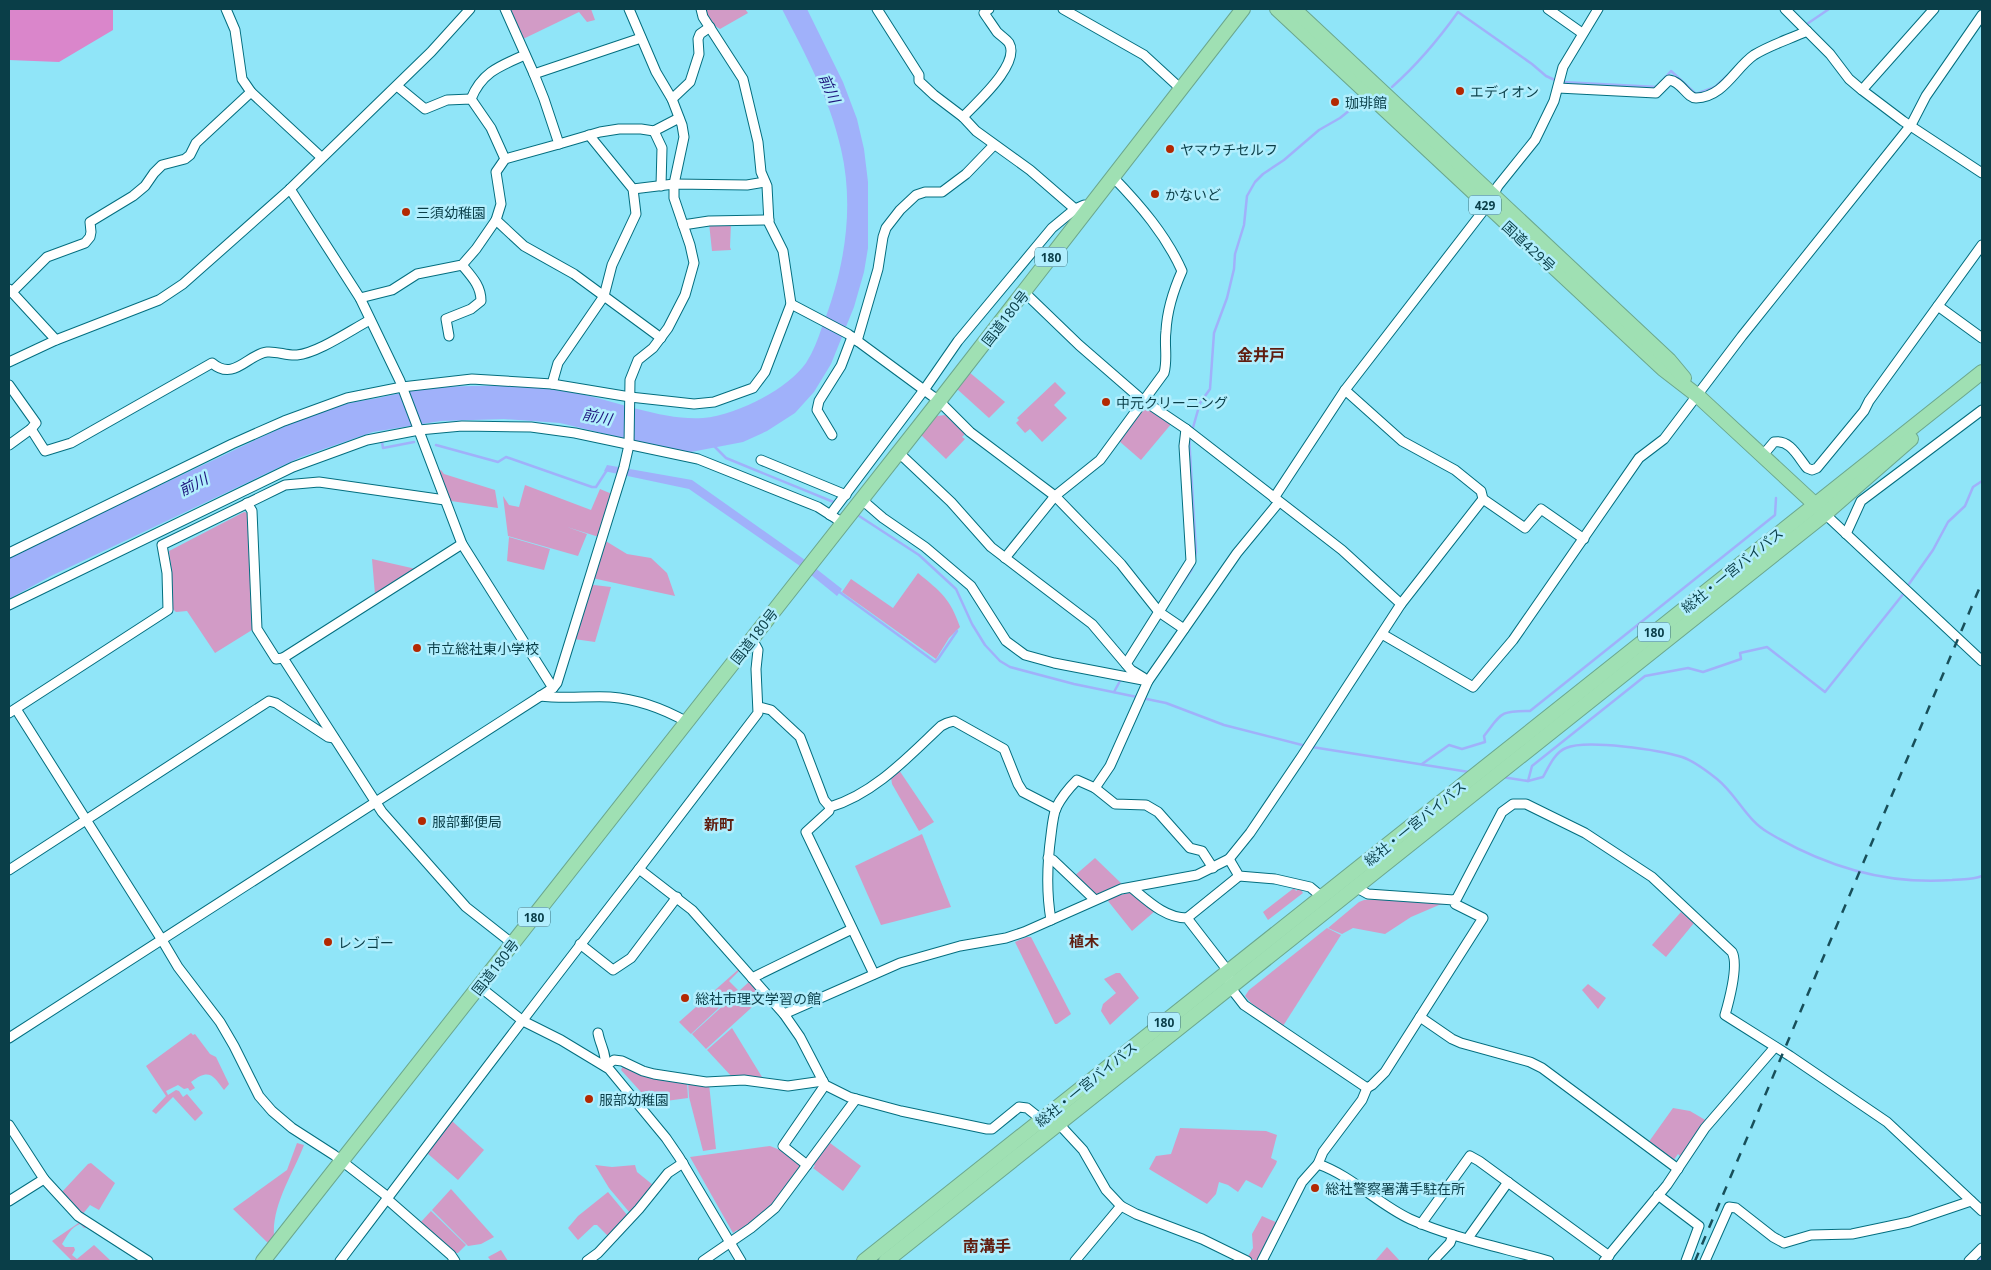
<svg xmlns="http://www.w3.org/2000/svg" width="1991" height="1270" font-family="'Noto Sans','Noto Sans JP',sans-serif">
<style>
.green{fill:#d29bc6}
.forest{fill:#da86cb}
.water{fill:#a0b1fa}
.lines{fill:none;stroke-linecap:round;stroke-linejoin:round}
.stream{stroke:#a0b1fa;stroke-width:2.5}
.minor-casing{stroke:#036e7f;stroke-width:11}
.highway-casing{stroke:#6ba78e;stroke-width:16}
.minor{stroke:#fff;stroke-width:9}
.highway{stroke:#9fe0b3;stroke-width:14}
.rail{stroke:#184f5a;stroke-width:2.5;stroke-dasharray:9 9;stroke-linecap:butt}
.poi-dot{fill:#b32801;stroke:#b1eefd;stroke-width:2}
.labels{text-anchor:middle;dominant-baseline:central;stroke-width:5;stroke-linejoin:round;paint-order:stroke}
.shield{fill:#b1eefd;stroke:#3c737e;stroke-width:1}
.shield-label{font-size:12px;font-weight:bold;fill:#0a3e48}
.poi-label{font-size:14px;fill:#0a3e48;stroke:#b1eefd;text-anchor:start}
.street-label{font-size:14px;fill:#0a3e48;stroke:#b1eefd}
.water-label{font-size:15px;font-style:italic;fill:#1d147d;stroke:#b1eefd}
.neighbourhood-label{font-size:15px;font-weight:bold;fill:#601d0f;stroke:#b1eefd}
.quarter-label{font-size:16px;font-weight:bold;fill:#601d0f;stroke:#b1eefd}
</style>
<rect width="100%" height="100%" fill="#90e5f8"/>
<!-- green -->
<g class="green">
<path d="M508,9H591L595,20L587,22L579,12L521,40Z"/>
<path d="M704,9H745L748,13L720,29L712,24Z"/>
<path d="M709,223H731L730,247L731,250L712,251Z"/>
<path d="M969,372L1005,402L989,418L957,389Z"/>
<path d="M1055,382L1066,393L1054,405L1067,418L1042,442L1030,429L1025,433L1016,423L1019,420L1017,418Z"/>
<path d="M1147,405L1172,423L1141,460L1119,441Z"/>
<path d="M945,415L965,434L962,437L965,439L946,459L921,435L937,416Z"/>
<path d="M441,470L444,474L495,490L498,508L451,501L439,471Z"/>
<path d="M525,485L591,510L600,489L612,494L599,537L567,527L587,534L578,556L508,536L503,496L509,505L519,507Z"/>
<path d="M244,512L248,513L252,630L215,653L187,611L176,612L173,609L170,576L172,573L169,551Z"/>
<path d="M509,537L550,549L544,570L507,561Z"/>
<path d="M604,540L627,554L651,558L667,573L675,596L592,578Z"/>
<path d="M372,559L416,569L375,594Z"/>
<path d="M918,573C941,592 950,598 960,627L949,638L936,659L842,592L851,579L893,608Z"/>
<path d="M594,585L611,587L595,642L574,639L591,586Z"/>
<path d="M899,770L934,822L919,831L892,784L891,777Z"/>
<path d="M922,834L951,907L881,925L855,866Z"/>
<path d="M1095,858L1123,885L1093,897L1073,877Z"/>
<path d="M1294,888L1296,891L1300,888L1303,893L1268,920L1263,912Z"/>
<path d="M1133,892L1155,911L1132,931L1108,901L1109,900L1108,898Z"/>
<path d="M1389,899L1441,902L1448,904L1439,905L1411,917L1385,934L1353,928L1342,934L1328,928L1359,902L1364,900Z"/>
<path d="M1681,912L1694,923L1666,957L1652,945Z"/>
<path d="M1327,928L1341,935L1283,1026L1251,1003L1245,996L1249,990Z"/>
<path d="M1027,937H1031L1071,1014L1057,1024H1055L1015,942Z"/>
<path d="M740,968L741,969L729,981L738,990L691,1034L679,1022Z"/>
<path d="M1116,973H1120L1139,998L1110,1025L1101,1011L1103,1004L1116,993L1104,979Z"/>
<path d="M750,981L761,995L759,996L761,999L706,1049L692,1034Z"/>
<path d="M1588,984L1606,998L1598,1009L1582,990Z"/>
<path d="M732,1028L765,1082L733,1078L707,1050Z"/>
<path d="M191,1033L193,1035L195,1034L210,1054L216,1057L229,1084L224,1090C213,1075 209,1068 191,1082L195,1088L190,1091L188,1088L184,1089L178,1085L166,1091L168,1095L176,1090L179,1091L183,1097L187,1094L203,1113L195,1121L173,1097L156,1114L152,1111L166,1096L146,1066Z"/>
<path d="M624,1064L687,1082L688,1098L651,1103L621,1070Z"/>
<path d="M688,1082L709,1084L716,1149L703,1151L689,1097Z"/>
<path d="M1673,1108L1690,1111L1707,1121L1681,1157L1678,1154L1673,1161L1648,1143Z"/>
<path d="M452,1121L484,1150L458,1180L427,1153Z"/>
<path d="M1180,1128L1266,1131L1277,1135L1271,1158L1277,1161L1276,1164L1262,1188L1246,1180L1238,1192L1228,1185L1219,1182L1216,1194L1207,1204L1149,1169L1156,1156L1171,1154Z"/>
<path d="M297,1143L304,1145C293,1174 272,1204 274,1236L268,1243L233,1209L287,1170Z"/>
<path d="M830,1143L861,1166L843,1191L813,1168L815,1166L813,1164Z"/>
<path d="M770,1146L785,1152L802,1166C781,1194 768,1212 739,1232L737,1230L733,1233L690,1157Z"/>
<path d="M91,1163L115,1183L99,1210L90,1205L82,1215L61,1193L88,1164Z"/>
<path d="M595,1165L612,1167L635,1165L637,1172L653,1185L630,1213L609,1188Z"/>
<path d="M451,1189L494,1237L481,1244L468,1246L432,1210Z"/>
<path d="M608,1192L628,1216L608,1236L597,1225H594L578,1240L568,1228L578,1216Z"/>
<path d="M431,1211L466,1245L458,1253H453L420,1223Z"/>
<path d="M1262,1216L1278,1223L1259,1261L1247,1258L1253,1248L1252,1234Z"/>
<path d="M80,1222L89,1227L84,1228L80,1224C71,1227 67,1236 62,1244L65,1247H74L75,1250L72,1255L77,1259L94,1245L111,1261H72L52,1241Z"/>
<path d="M1387,1247L1400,1261H1375Z"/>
<path d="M501,1250L508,1261H491L488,1257Z"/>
</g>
<!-- forest -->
<path class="forest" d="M9,9H113V30L59,62L9,60Z"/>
<!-- water -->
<g class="water">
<path d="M782,9H807L843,82L857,119L864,149L868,182V248L864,272L854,307L831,364L814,392L795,413L767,431L743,442L691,452L668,449L560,423L504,419L441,421L373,432L301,457L51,576L9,599V558L89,519V517L95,514L97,515C138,496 179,476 220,457C259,438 298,419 339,406C352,402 366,400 378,398C393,395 408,391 423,389C475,384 530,384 581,394C618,402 666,421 703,418C736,415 787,390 806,363C813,352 818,339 822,327C844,271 855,209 841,149C830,99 805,54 782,9Z"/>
<path d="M607,465L692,480L805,560L842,589L837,596L800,566L689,489L604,471Z"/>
</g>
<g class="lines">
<!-- stream -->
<g class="stream">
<path d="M1804,26L1829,9"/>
<path d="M1562,82L1657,87L1671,71L1696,94L1715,87L1727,76"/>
<path d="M1392,87C1418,64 1438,40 1458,12L1532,64L1546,76L1557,81"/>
<path d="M1192,431L1200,403L1210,389L1214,333L1227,298L1234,269L1235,254L1244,225L1247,196L1255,182L1263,174L1284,160L1319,130L1340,118L1360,102"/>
<path d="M382,442L383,448L414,442"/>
<path d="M436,445L498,462L506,457L592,487H596L607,470"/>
<path d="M713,445L726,458L836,503"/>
<path d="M856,514L919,555L956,589L972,624L985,645L1000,661L1010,667L1074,684L1166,703L1224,725L1306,746"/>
<path d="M1909,584L1933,550L1948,522L1965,506L1973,487L1982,481"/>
<path d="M838,591L935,662L938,659L957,631"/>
<path d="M1175,594L1192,569L1196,552L1189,436"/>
<path d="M1114,692L1120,681"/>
<path d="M1312,747L1469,772"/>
<path d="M1422,764L1449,745L1462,749L1485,742L1484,736C1502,713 1499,711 1530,711L1775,515L1776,498"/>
<path d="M1502,777L1528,781L1543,777C1548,768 1555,752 1566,748C1586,739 1660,750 1682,757C1694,761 1707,771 1717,779C1737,795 1746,820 1769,833C1826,867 1886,885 1952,880C1962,879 1973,880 1982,876"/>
<path d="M1528,781L1532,766L1645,676L1688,668L1703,672L1741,659L1740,653L1767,647L1825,692L1904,593"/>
<path d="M1978,1261L1982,1257"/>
</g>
<defs>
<g id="minor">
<path d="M226,9L235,30L242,79L251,92L321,157"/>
<path d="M505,9L534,74"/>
<path d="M877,9L919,75V81L934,95L963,117"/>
<path d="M989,9L984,13C988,19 993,26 997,32C1001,36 1006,39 1009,43C1021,64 976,103 963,117L976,131L1030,170L1075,209"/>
<path d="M1063,9L1144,55L1181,89"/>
<path d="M1548,9L1582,33"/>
<path d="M1785,9L1830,54L1849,79L1862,90L1903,121L1982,173"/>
<path d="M641,38L534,74L544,99L559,144L505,159L496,172L501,204L496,220L524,246L574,274L661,338"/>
<path d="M397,86L425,109L447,100L471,99L491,128L505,159"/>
<path d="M1558,88L1656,93L1669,80C1681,81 1687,98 1696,98C1724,97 1735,68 1754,55C1770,45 1790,39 1807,31"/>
<path d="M1862,90L1934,9"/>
<path d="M471,99C482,72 500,66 525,55"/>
<path d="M672,99L690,82L699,54L698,39L700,34L710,27"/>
<path d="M654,131L662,148L661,186"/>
<path d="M559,144L600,132L619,129H641L654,131L679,118"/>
<path d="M290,189L360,298L400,381L462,544L553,688"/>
<path d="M633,189L674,184L747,185L765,182"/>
<path d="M683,225L709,221L769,220"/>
<path d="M9,289L56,340"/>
<path d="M12,292L47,257L85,243L90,237L91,232L90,222L133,196L145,186L154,173L162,165L185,159L190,155L196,143L251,92"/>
<path d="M1024,292L1079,345L1140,398L1186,429L1342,550L1401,604"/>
<path d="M360,298L392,290L417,274L462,265L476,249L496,220"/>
<path d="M791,304L848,334L939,401L970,432L1055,496L1121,564L1159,612L1184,629"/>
<path d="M1938,306L1982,338"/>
<path d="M449,336L446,319L471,309L481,301C481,286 472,277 462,265"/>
<path d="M857,341L878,269L883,237L886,228L900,210L916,195L925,192H942L966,174L994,145"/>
<path d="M9,362L56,340L159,300L183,284L290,189L431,52L470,9"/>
<path d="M552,384L558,363L604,296L612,265L636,214L633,189L589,135"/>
<path d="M9,385L36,423L31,429L9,445"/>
<path d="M1345,390L1402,441L1455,470L1481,491L1483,499L1525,528L1541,509L1584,539"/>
<path d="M31,429L45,451L71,443L212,363C234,382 248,354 267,352C277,351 287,356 297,355C318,353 351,330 370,320"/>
<path d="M832,435L817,410L819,401L841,366L852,337"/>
<path d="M898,452L951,502L991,547L1092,624L1131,670L1144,678"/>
<path d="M1763,455L1774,442C1790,439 1798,457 1807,468L1812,470L1817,468L1864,411L1869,401L1982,245"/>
<path d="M761,460L846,495"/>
<path d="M1274,498L1345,390L1487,206L1498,186L1535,140L1554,101L1563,67L1598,9"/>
<path d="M861,499L883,518L925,547L971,586L1006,641L1025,655L1054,663L1148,681"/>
<path d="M247,503L252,511L257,629L276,659L283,658"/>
<path d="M1825,514L1982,661"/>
<path d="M830,515L924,390L958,341L1052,228L1075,209L1084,205L1090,207"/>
<path d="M1846,534L1861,501L1982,410"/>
<path d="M462,544L283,658L382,812L466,907L513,944"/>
<path d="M9,553L232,444L284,421L347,398L402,387L472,379L552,384L630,397L694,404L714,402L753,388L765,372L791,304L783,251L769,223L767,186L761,172L758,142L743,79L703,17L701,9"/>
<path d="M1005,558L1055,496L1100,460L1164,373C1168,359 1164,345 1166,331C1167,311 1174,289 1182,271C1166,235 1140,205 1113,177"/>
<path d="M9,605L293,467L367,440L419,430L462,426L531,427L575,433L698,459L818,507L843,523"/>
<path d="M1382,634L1473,687L1513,640L1639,458L1664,439L1742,336L1911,125L1926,96L1982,15"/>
<path d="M752,639L758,650L756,669L758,713L639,869L692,910L784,1014L800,1037L825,1085L849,1097L901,1111L987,1129H992L1019,1107L1027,1108L1042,1120L1058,1123L1083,1150L1106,1190L1121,1206L1136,1214L1202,1239L1247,1261"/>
<path d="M1126,664L1191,561L1184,446L1186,429"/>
<path d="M540,696C563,699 587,696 610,697C636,699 664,709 687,722"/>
<path d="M759,707L771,710L800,737L824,800L830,807"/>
<path d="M16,709L162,940L178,967L220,1022L234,1046L259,1096L272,1111L292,1128L334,1155L388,1197"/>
<path d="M9,713L168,610L167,573L162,545L285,485L319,482L445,500"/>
<path d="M1095,788L1110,766L1148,681L1237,553L1279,502"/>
<path d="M1048,858L1053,860L1094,899"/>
<path d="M1229,859L1239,876L1275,879L1310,887L1322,897"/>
<path d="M9,870L269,701L276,703L328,737L334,738"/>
<path d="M1132,888C1148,901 1165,918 1187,918L1228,971L1230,987L1244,1005L1367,1088"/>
<path d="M1454,900L1457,898L1502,812L1513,804H1526L1585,833L1652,877L1732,952C1739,965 1729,1001 1725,1015L1790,1056L1887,1122L1982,1211"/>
<path d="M1187,918L1239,876"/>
<path d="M1051,920C1046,891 1047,864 1051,835C1052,827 1053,816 1056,808C1061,798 1069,788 1077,780L1095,788L1115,804L1146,805L1158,812L1190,848L1202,851L1213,868"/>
<path d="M580,944L613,970L631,958L677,897"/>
<path d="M874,974L806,832L829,811L830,807C874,794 908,757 941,726L947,723L954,721L1004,749L1018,784L1023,792L1056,809"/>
<path d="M752,978L852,929"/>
<path d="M480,987L523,1021L561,1040L609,1069L666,1138L679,1157L741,1261"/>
<path d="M784,1014L900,963L960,946L1006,938L1024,932L1121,889L1197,875L1229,859L1250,833L1302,756L1401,604L1483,499"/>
<path d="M1420,1017L1452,1039L1461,1043L1530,1062L1542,1068L1678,1169"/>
<path d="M598,1033C600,1045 607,1054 605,1066"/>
<path d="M9,1038L553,688L557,683L624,467L629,445L630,380L638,360L653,348L668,328L685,295L694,263L690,245L674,198V184L684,137L682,125L672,99L656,72L629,9"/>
<path d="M605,1066L614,1060L622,1061L643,1071L654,1074L706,1082L744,1080L788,1086L823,1081"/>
<path d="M9,1125L44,1179L78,1216L148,1261"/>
<path d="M1318,1164C1352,1176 1378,1204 1410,1219C1452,1238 1504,1248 1549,1261"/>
<path d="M807,1165L783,1146L825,1085"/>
<path d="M1658,1195L1699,1226L1686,1261"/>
<path d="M387,1199L451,1255L455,1261"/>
<path d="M9,1201L44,1179"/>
<path d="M1421,1224L1470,1156L1479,1161L1609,1256"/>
<path d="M1468,1238L1508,1182"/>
<path d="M340,1261C439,1130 538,999 639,869"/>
<path d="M587,1261L598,1253L639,1209L668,1173L683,1163"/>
<path d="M703,1261L751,1228L775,1208L856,1099"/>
<path d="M1075,1261L1121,1206"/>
<path d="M1262,1261L1302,1182L1318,1164L1323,1152L1362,1100L1367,1088L1372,1085L1385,1072L1483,918L1455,904L1454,900L1368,894L1355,887"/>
<path d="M1433,1261L1450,1243L1453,1235"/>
<path d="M1604,1261L1667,1185L1705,1128L1775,1047"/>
<path d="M1705,1261L1729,1207L1736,1208L1773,1237L1784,1243L1811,1235L1852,1234L1909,1222L1971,1201"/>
<path d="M1969,1261L1982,1248"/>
</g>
<g id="highway">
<path d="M1277,9L1663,369L1698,396L1820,509"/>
<path d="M1294,9L1669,360L1684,378"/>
<path d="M263,1261L939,401L1243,9"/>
<path d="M864,1261L1982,372"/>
<path d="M886,1261L1825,514L1911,439"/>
</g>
</defs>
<!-- minor casing -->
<use href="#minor" class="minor-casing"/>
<!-- highway casing -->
<use href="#highway" class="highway-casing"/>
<!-- minor -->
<use href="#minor" class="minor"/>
<!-- highway -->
<use href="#highway" class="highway"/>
<!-- rail -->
<path class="rail" d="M1695,1261L1982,582"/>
</g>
<!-- markers -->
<g class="poi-dot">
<circle cx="1460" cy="91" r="5"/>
<circle cx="1335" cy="102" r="5"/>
<circle cx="1170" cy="149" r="5"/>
<circle cx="1155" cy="194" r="5"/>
<circle cx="406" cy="212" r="5"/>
<circle cx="1106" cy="402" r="5"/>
<circle cx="417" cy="648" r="5"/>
<circle cx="422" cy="821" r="5"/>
<circle cx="328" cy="942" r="5"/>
<circle cx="685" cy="998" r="5"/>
<circle cx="589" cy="1099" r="5"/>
<circle cx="1315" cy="1188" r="5"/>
</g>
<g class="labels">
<!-- shield labels -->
<g class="shield">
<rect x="1469" y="195.5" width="32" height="19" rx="4"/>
<rect x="1035" y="247.5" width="32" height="19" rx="4"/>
<rect x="1638" y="622.5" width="32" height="19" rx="4"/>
<rect x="518" y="907.5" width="32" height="19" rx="4"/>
<rect x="1148" y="1012.5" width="32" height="19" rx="4"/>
</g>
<g class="shield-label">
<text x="1485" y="205">429</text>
<text x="1051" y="257">180</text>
<text x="1654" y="632">180</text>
<text x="534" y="917">180</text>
<text x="1164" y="1022">180</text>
</g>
<!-- poi labels -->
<g class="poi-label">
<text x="1470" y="91">エディオン</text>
<text x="1345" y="102">珈琲館</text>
<text x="1180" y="149">ヤマウチセルフ</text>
<text x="1165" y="194">かないど</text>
<text x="416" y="212">三須幼稚園</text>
<text x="1116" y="402">中元クリーニング</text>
<text x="427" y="648">市立総社東小学校</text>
<text x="432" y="821">服部郵便局</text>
<text x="338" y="942">レンゴー</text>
<text x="695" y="998">総社市理文学習の館</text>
<text x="599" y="1099">服部幼稚園</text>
<text x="1325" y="1188">総社警察署溝手駐在所</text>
</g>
<!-- street labels -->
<g class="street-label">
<text transform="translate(1529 246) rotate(43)">国道429号</text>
<text transform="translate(1005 318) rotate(-52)">国道180号</text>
<text transform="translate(1732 570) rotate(-39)">総社・一宮バイパス</text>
<text transform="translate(754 636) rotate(-52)">国道180号</text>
<text transform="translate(1415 823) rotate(-39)">総社・一宮バイパス</text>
<text transform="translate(495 967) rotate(-52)">国道180号</text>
<text transform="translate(1086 1084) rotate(-39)">総社・一宮バイパス</text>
</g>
<!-- water labels -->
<g class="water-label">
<text transform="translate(830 88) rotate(66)">前川</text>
<text transform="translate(597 416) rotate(11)">前川</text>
<text transform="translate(193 484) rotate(-27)">前川</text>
</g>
<!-- neighbourhood labels -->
<g class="neighbourhood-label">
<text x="719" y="824">新町</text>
<text x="1084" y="941">植木</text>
</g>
<!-- quarter labels -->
<g class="quarter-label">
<text x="1261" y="355">金井戸</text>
<text x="987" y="1246">南溝手</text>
</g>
</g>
<!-- border -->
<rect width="1991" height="1270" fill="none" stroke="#0a3e48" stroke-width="20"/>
</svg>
